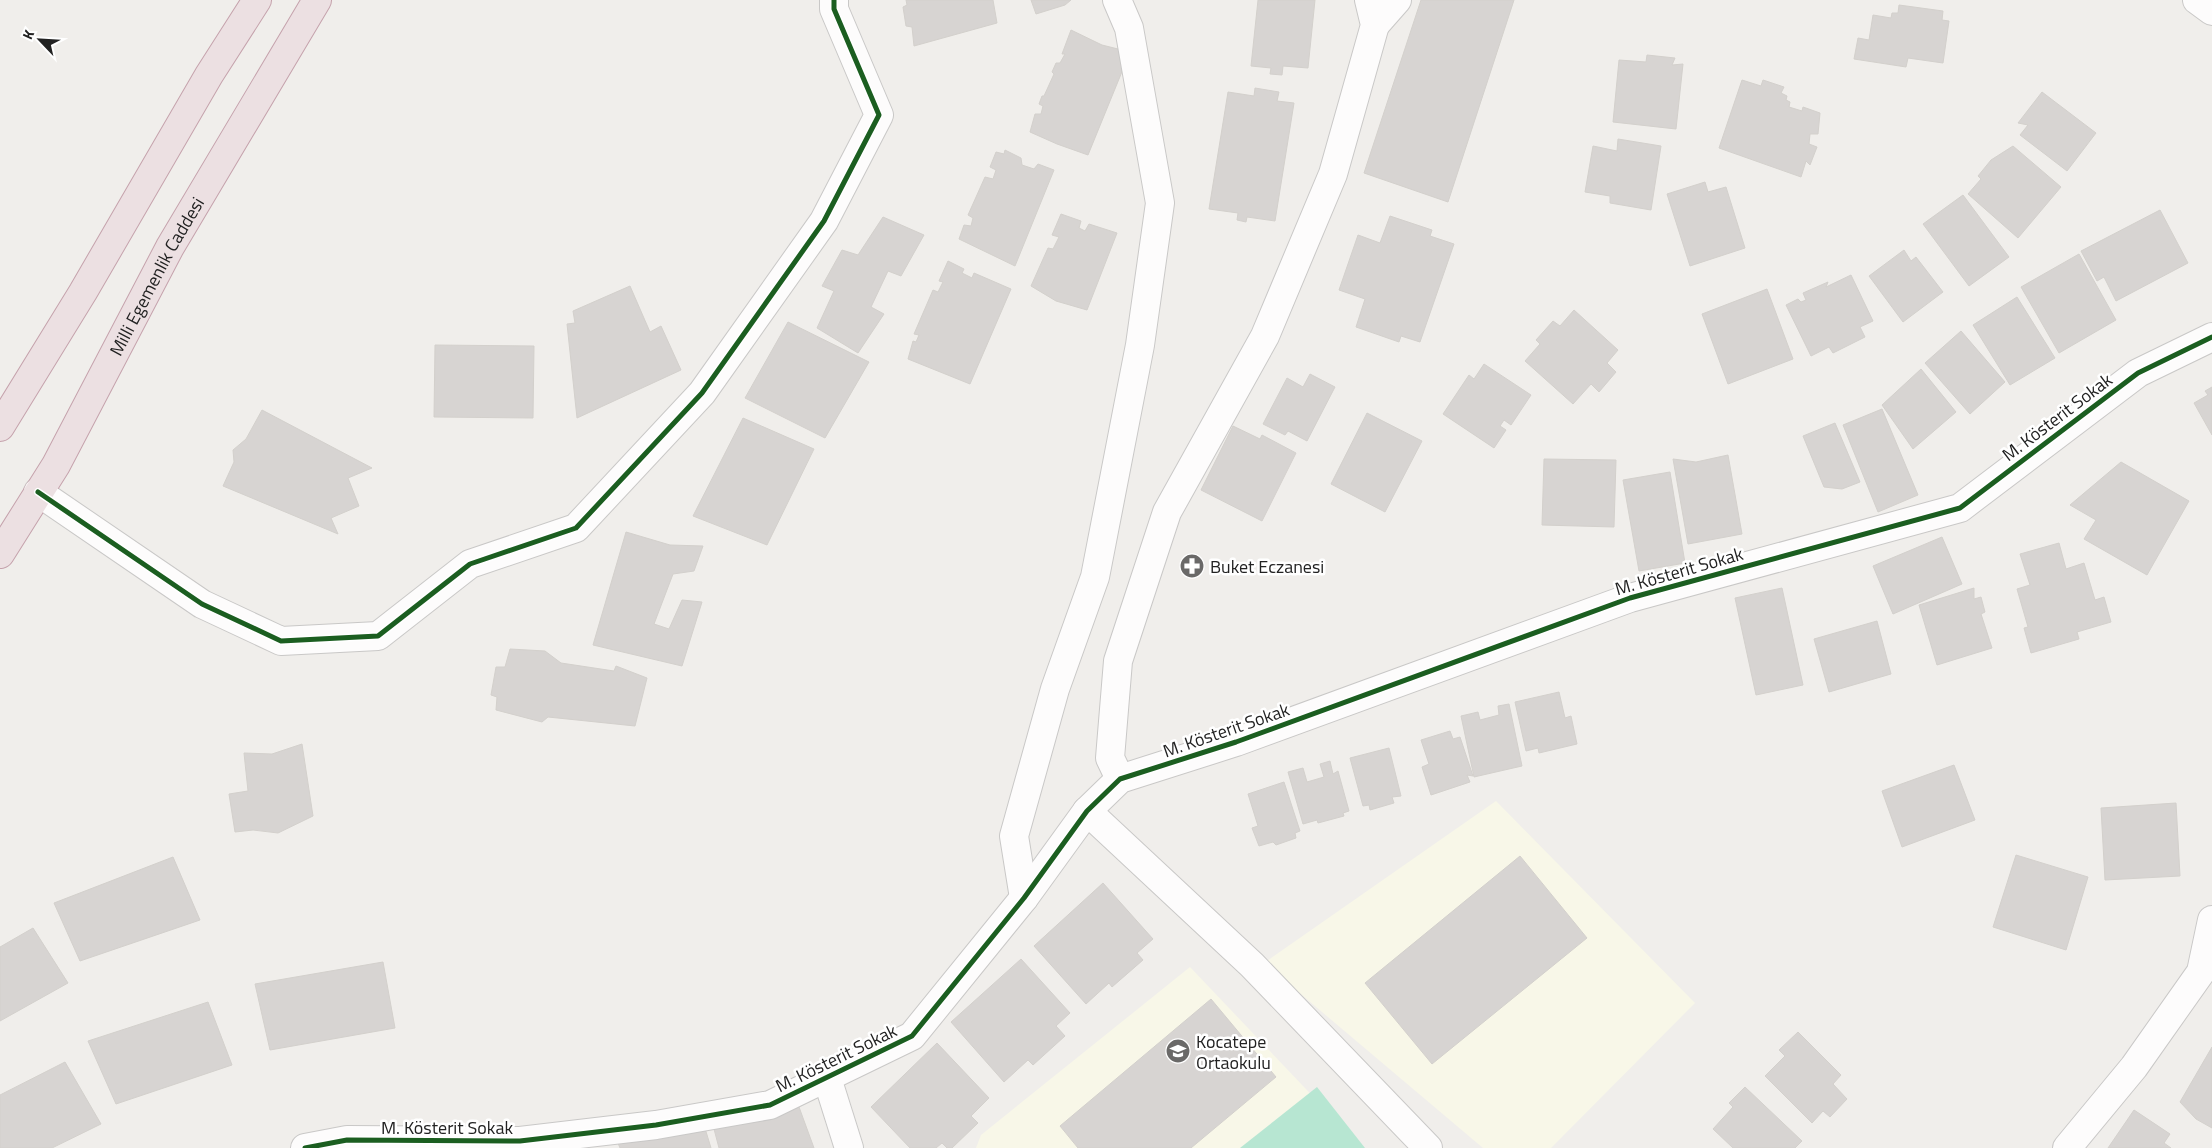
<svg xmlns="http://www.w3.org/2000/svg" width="2212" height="1148" font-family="'Titillium Web',sans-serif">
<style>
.education{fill:#f8f7e8}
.pitch{fill:#b7e6d2}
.building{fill:#d7d4d2;stroke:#d3d0cc}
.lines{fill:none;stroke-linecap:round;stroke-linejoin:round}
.minor-casing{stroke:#c9c8c7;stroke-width:30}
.highway-casing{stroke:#c5a2ac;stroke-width:30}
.minor{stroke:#fdfcfc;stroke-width:28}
.highway{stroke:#ece0e2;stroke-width:28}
.cycleway-casing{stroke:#fff;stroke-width:8}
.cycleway{stroke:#1b5e20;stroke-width:5}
.labels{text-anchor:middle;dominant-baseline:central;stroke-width:5;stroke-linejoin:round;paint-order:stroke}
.street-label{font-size:18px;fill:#222;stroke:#fff}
.poi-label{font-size:18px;fill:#222;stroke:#fff;text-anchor:start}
</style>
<rect width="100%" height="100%" fill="#f0eeeb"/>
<!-- education -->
<g class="education">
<path d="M1496,801L1695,1003L1551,1148H1483L1264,963Z"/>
<path d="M1190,967L1362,1148H976L981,1135Z"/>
</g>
<!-- pitch -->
<path class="pitch" d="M1317,1087L1365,1148H1240Z"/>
<!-- building -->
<g class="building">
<path d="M906,0H993L997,23L914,46L912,27L906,26L903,7L907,5Z"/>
<path d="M1031,0H1071L1065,5L1036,14Z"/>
<path d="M1258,0H1315L1308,68L1283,66L1282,75L1270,74L1271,68L1251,66Z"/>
<path d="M1421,0H1514L1448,202L1364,173Z"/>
<path d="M1899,5L1943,11L1942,20L1949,21L1943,63L1908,58L1906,67L1854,59L1858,38L1869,40L1873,15L1891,18L1892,13H1898Z"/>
<path d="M1071,30L1102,45L1130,52L1088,155L1057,144L1030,132L1035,114H1041L1043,106L1039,104L1042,96H1044L1054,74L1052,72L1056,63H1060L1065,54H1062Z"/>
<path d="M1647,55L1675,58L1672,65L1683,64L1676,129L1613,122L1619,60L1646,62Z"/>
<path d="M1742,80L1761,86L1763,80L1784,87L1781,93L1787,96L1786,100L1790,102L1789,107L1802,111L1803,107L1820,113L1818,134H1810L1809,144L1817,147L1810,165L1806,161L1801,177L1719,148Z"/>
<path d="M1255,88L1279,92L1277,101L1294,103L1275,221L1247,217L1246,222L1237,220L1238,213L1209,209L1228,92L1254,96Z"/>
<path d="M2042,92L2096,133L2067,171L2020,135L2028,125L2018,123Z"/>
<path d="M1618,139L1661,146L1651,210L1610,203V196L1585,192L1593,146L1617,151Z"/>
<path d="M2013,146L2061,187L2018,238L1968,194L1981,179L1978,176L1991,160Z"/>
<path d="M1005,150L1021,158L1022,165L1034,169L1038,164L1054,170L1015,266L959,239L964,225L971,226L973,218L968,215L985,177L993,179L996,170L990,167L996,152L1004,154Z"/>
<path d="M1705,182L1708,192L1726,187L1745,248L1690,266L1667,194Z"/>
<path d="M1963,195L2009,257L1969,286L1923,224Z"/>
<path d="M2160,210L2188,263L2116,301L2104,277L2097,281L2081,251Z"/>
<path d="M1061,214L1081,221L1079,228L1085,231L1089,224L1117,233L1087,310L1056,301L1031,286L1048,248L1053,249L1059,237L1052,235Z"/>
<path d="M1390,216L1432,230L1430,236L1454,244L1420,342L1401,336L1399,342L1356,327L1365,299L1339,290L1358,235L1380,243Z"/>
<path d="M883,217L924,235L901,276L888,271L871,307L884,314L858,353L817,328L834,291L822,286L842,250L858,255Z"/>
<path d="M1904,250L1911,261L1916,257L1943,292L1903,322L1869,276Z"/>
<path d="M2079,254L2116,320L2059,353L2021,287Z"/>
<path d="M948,261L964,269L962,273L972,278L974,273L1011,289L970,384L908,359L913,341L916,342L919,335L914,334L933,290L938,292L943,282L939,281Z"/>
<path d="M1851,275L1873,321L1860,327L1865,337L1833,353L1829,347L1811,356L1786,305L1798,299L1801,302L1806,300L1803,293L1828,282L1826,287Z"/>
<path d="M630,286L650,332L661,326L681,370L577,418L567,324L575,323L573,311Z"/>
<path d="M1767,289L1793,359L1728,384L1702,314Z"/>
<path d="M2017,297L2055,358L2010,385L1973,325Z"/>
<path d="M1574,310L1618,350L1607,363L1616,372L1599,392L1591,384L1573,404L1525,361L1540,344L1536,340L1553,321L1560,326Z"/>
<path d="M788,322L869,362L825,438L745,398Z"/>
<path d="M1961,331L2005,382L1970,414L1925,363Z"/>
<path d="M435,345L534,346L533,418L434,417Z"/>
<path d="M1484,364L1531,395L1511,425L1504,420L1500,426L1506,430L1494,448L1443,414L1469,375L1474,379Z"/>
<path d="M1921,369L1956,412L1913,449L1882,405Z"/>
<path d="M1310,374L1335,387L1307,441L1288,431L1285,435L1263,424L1287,378L1303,387Z"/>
<path d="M2212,387V435L2194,403L2208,395L2205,391Z"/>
<path d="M1882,409L1918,495L1878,512L1843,425Z"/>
<path d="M262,410L372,468L348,478L359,506L331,518L338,534L223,486L234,462L233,450L246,439Z"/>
<path d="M1367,413L1422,441L1385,512L1331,484Z"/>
<path d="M743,418L814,449L767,545L693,516Z"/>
<path d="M1835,423L1860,482L1842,489L1824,487L1803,436Z"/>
<path d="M1233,426L1260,439L1262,435L1296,453L1262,521L1201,490Z"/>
<path d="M1728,455L1742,534L1688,544L1673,459L1696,462Z"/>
<path d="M1544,459L1616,460L1614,527L1542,525Z"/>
<path d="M2121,462L2189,501L2147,575L2084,539L2096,520L2070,505Z"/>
<path d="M1670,472L1685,563L1639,571L1623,480Z"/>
<path d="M626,532L670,545L703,546L694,571L673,574L654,624L669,629L682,600L702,602L682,666L593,645Z"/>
<path d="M1942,537L1962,584L1893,614L1873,566Z"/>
<path d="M2059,543L2066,569L2084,563L2095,600L2104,597L2111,622L2077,632L2079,639L2031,653L2024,628L2028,627L2017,589L2030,585L2020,554Z"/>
<path d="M1782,588L1803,685L1756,695L1735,598Z"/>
<path d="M1974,588V599L1981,597L1985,612L1981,614L1992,648L1937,665L1919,605Z"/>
<path d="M1877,621L1891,674L1829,692L1814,639Z"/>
<path d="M510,649L545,651L561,663L614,671L616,666L647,678L635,726L548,717L542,722L496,710L497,697L491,695L496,667H505Z"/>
<path d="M1559,692L1565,718L1571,716L1577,744L1539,753L1538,748L1526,751L1515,702Z"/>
<path d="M1509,704L1522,766L1474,777L1461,716L1478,712L1480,720L1499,715L1498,706Z"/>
<path d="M1450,731L1453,739L1460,737L1473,776L1467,775L1470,782L1431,795L1422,767L1429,764L1421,740Z"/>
<path d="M302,744L313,816L278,833L253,830L235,832L229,794L248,791L244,753L272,754Z"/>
<path d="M1389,748L1401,796L1392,797L1394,803L1370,810L1369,805L1363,806L1350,758Z"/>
<path d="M1330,761L1333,774L1338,771L1349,811L1343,813L1344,816L1318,823L1317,820L1303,824L1288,772L1303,768L1307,782L1324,777L1320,764Z"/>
<path d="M1954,765L1975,820L1902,847L1882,791Z"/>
<path d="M1284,782L1300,831L1295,833L1296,838L1276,845L1273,842L1259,846L1252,828L1258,826L1248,794Z"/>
<path d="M2176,803L2180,876L2105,880L2101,808Z"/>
<path d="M2016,855L2088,877L2066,950L1993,927Z"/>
<path d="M1520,856L1587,938L1432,1064L1365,983Z"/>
<path d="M173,857L200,920L80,961L54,903Z"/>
<path d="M1103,883L1153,939L1137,953L1143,960L1112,987L1109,983L1086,1004L1034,946Z"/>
<path d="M33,928L68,983L0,1021V947Z"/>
<path d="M1021,959L1070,1013L1056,1026L1065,1036L1033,1065L1028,1060L1004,1082L951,1022Z"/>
<path d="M383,962L395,1028L270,1050L255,984Z"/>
<path d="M1211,999L1276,1077L1191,1148H1078L1060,1126Z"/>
<path d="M208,1002L232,1065L116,1104L88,1041Z"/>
<path d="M1798,1032L1841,1075L1833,1084L1847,1099L1830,1117L1823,1111L1812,1123L1765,1076L1785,1056L1779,1050Z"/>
<path d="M937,1043L989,1098L971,1116L978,1123L952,1148H947L942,1143L936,1148H910L871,1107Z"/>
<path d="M2212,1047V1128L2196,1119L2180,1102Z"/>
<path d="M65,1062L101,1124L52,1148H0V1095Z"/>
<path d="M1745,1087L1802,1141L1795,1148H1733L1713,1129L1733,1107L1729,1103Z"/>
<path d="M799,1107L814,1148H719L714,1129Z"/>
<path d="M2134,1110L2170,1134L2164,1143L2171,1148H2108Z"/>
<path d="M704,1125L711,1148H620L618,1143Z"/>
</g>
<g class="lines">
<defs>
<g id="minor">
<path d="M2197,0L2212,11"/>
<path d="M1375,25L1397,0"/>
<path d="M38,492L202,604L281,641L378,636L470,564L576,528L702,393L824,221L879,115L834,9V0"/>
<path d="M1120,779L1110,758L1118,661L1167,512L1265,336L1333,174L1375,25L1369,0"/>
<path d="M1087,811L1252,965L1428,1148"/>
<path d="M1024,898L1014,836L1055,689L1095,577L1140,345L1160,203L1129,28L1117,0"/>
<path d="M827,1078L849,1148"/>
<path d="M305,1148L347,1140L520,1141L656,1125L770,1105L912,1036L1024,898L1087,811L1120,779L1236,742L1630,598L1960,508L2138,373L2212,337"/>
<path d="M2067,1148L2134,1067L2201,972L2212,920"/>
</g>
<g id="highway">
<path d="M0,427L83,292L209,75L257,0"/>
<path id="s1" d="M0,554L56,465L170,247L317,0"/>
</g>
</defs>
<!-- minor casing -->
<use href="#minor" class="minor-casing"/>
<!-- highway casing -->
<use href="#highway" class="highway-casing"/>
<!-- minor -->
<use href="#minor" class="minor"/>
<!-- highway -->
<use href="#highway" class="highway"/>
<defs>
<g id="cycleway">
<path d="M38,492L202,604L281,641L378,636L470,564L576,528L702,393L824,221L879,115L834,9V0"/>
<path d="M305,1148L347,1140L520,1141L656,1125L770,1105L912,1036L1024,898L1087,811L1120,779L1236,742L1630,598L1960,508L2138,373L2212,337"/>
</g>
</defs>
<!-- cycleway casing -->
<use href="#cycleway" class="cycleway-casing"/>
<!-- cycleway -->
<use href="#cycleway" class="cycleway"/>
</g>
<!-- icons -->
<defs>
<symbol id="pharmacy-disc" viewBox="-11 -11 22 22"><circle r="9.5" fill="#6a6968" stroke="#fff"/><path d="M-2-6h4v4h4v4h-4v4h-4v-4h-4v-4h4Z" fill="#fff"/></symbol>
<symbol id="school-disc" viewBox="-11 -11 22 22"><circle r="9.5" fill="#6a6968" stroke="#fff"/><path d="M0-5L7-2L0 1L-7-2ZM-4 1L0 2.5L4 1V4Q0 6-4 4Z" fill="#fff"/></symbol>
</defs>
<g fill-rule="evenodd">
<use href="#pharmacy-disc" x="1178" y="552" width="28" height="28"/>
<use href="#school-disc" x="1164" y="1037" width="28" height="28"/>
</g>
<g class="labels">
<!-- street labels -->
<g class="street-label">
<text stroke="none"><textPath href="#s1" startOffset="319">Milli Egemenlik Caddesi</textPath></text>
<text transform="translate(2057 417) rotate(-37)">M. Kösterit Sokak</text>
<text transform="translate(1679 571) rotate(-16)">M. Kösterit Sokak</text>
<text transform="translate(1226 730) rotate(-19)">M. Kösterit Sokak</text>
<text transform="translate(836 1058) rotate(-26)">M. Kösterit Sokak</text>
<text x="447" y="1127">M. Kösterit Sokak</text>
</g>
<!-- poi labels -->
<g class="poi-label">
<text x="1210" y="566">Buket Eczanesi</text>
<text x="1196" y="1041">Kocatepe<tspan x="1196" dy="21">Ortaokulu</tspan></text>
</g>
</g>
<!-- north arrow -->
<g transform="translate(40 40) rotate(295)" stroke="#ffffff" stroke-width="4" paint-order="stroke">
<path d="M0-4L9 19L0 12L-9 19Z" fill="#222222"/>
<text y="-8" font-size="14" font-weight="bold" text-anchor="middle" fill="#222222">K</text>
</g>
</svg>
